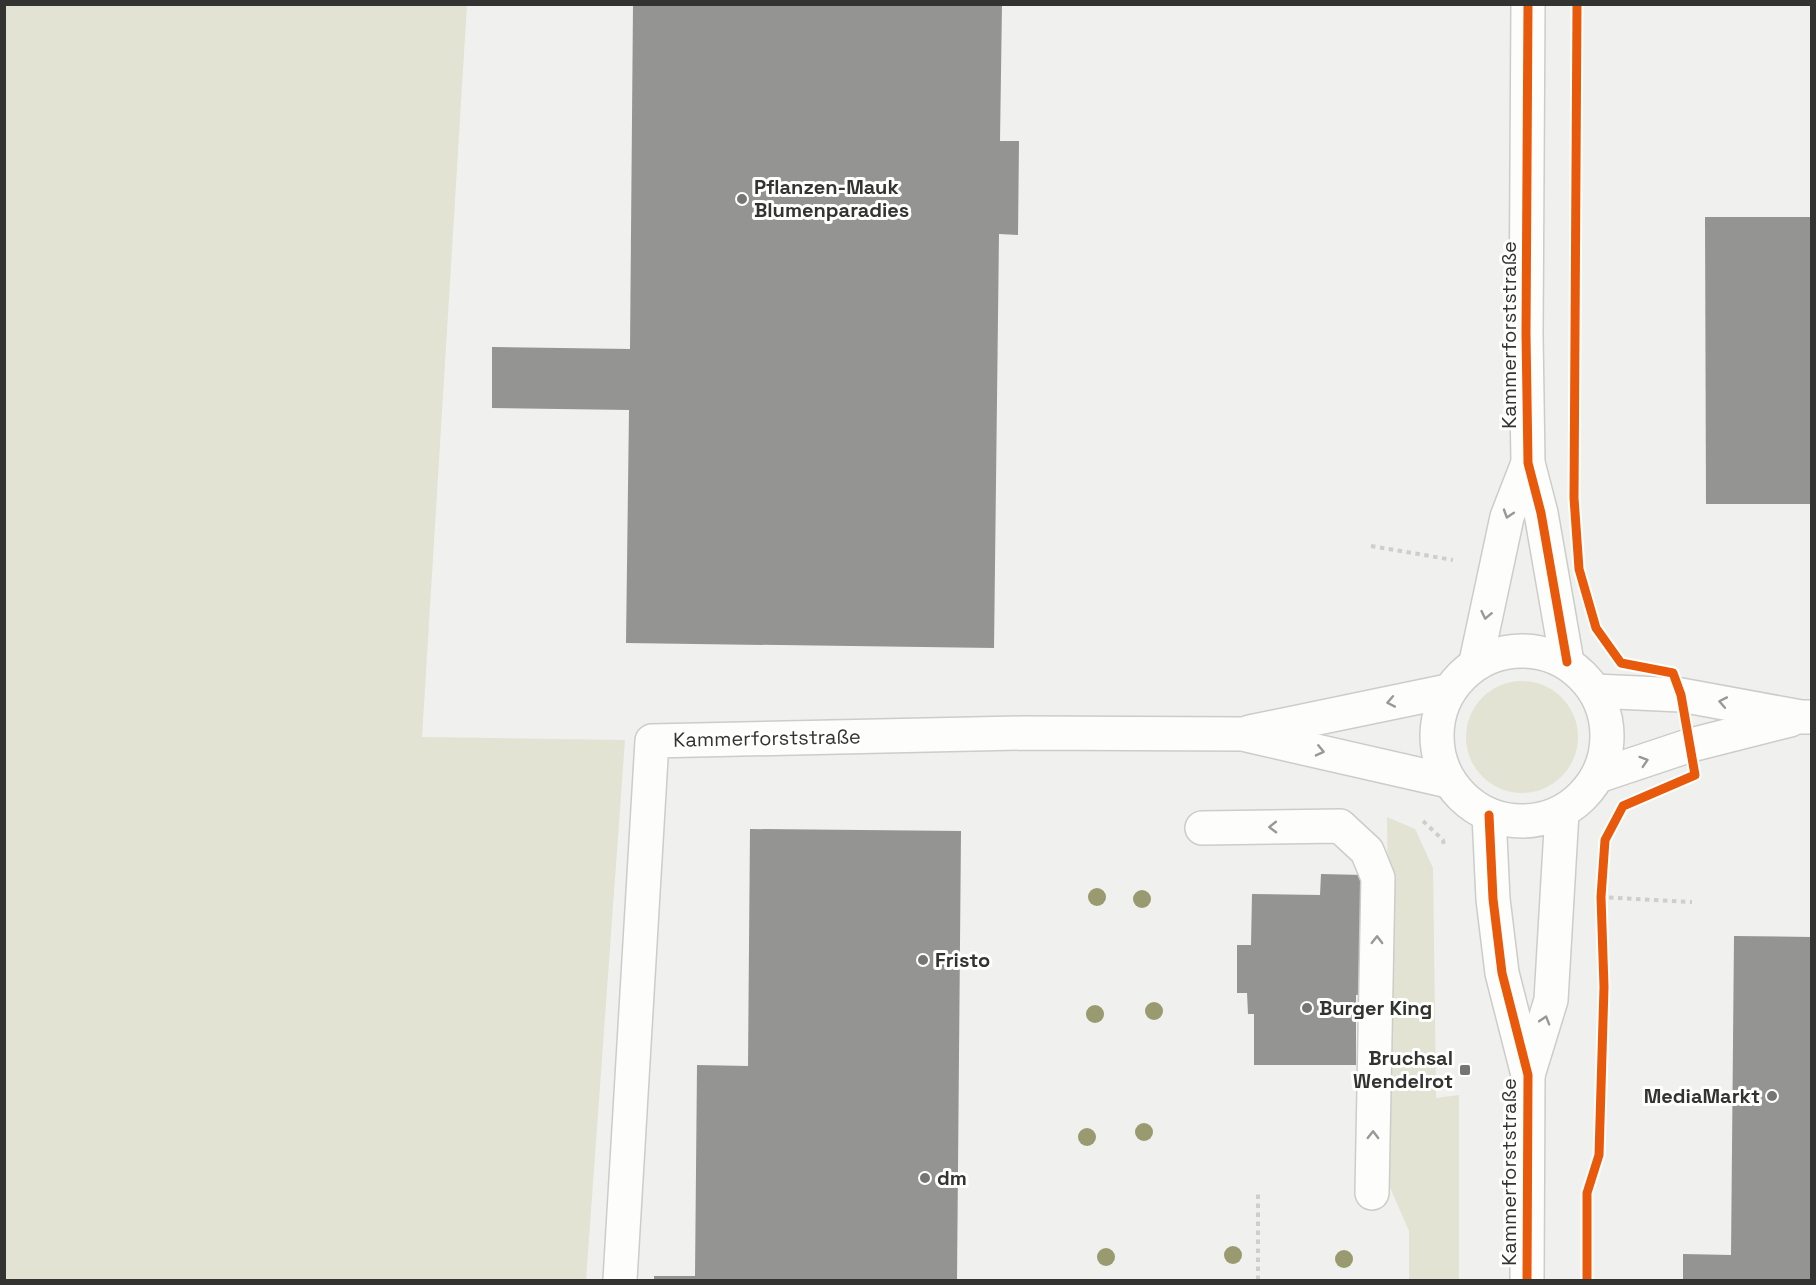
<svg xmlns="http://www.w3.org/2000/svg" width="1816" height="1285" font-family="'Space Grotesk',sans-serif">
<style>
.green{fill:#e2e3d2}
.building{fill:#949492}
.lines{fill:none;stroke-linecap:round;stroke-linejoin:round}
.minor-casing{stroke:#ccccca;stroke-width:36}
.path{stroke:#cececc;stroke-width:4;stroke-dasharray:4.5 4.5;stroke-linecap:butt}
.minor{stroke:#fdfdfc;stroke-width:33}
.cycleway-casing{stroke:#fffffe;stroke-width:13}
.cycleway{stroke:#e8590c;stroke-width:9}
.tree{fill:#9a9a70}
.oneway{stroke:#989896}
.poi-dot{fill:#757573;stroke:#fffffe;stroke-width:2}
.labels{text-anchor:middle;dominant-baseline:central;stroke-width:6;stroke-linejoin:round;paint-order:stroke}
.poi-label{font-size:20px;font-weight:bold;fill:#333331;stroke:#fffffe;text-anchor:start}
.street-label{font-size:20px;fill:#333331;stroke:#fffffe}
</style>
<rect width="100%" height="100%" fill="#f0f0ee"/>
<!-- green -->
<g class="green">
<path d="M5,4L467,5L422,737L625,740L586,1280H5Z"/>
<circle cx="1522" cy="737" r="56"/>
<path d="M1387,817L1415,829L1433,868L1436,1098L1459,1095V1280H1409V1231L1389,1185L1385,1167L1389,960Z"/>
</g>
<!-- building -->
<g class="building">
<path d="M633,4H1002L1000,141H1019L1018,235L999,234L994,648L626,643L629,410L492,408V347L630,349Z"/>
<path d="M1705,217H1812V504H1706Z"/>
<path d="M750,829L961,831L957,1280H654V1276H695L697,1065L748,1066Z"/>
<path d="M1321,874L1364,875L1363,995H1356V1065H1254V1014H1248L1247,993H1237V945H1251L1252,894L1320,895Z"/>
<path d="M1734,936L1812,937V1280H1683V1254L1731,1255Z"/>
</g>
<g class="lines">
<defs>
<g id="minor">
<path d="M1528,4L1526,334L1528,463L1541,513L1567,662"/>
<circle cx="1522" cy="736" r="85"/>
<path d="M1476,662L1507,517L1528,463"/>
<path d="M1595,691L1681,695L1801,717H1812"/>
<path d="M1250,732L1448,691"/>
<path d="M1598,776L1691,745L1790,720"/>
<path d="M1489,815L1493,899L1502,973L1528,1075L1527,1280"/>
<path d="M1202,828L1340,826L1367,851L1378,878L1372,1193"/>
<path d="M1528,1075L1551,1000L1562,812"/>
<path d="M620,1280L652,741L1023,733L1242,734L1448,781"/>
</g>
</defs>
<!-- minor casing -->
<use href="#minor" class="minor-casing"/>
<!-- path -->
<g class="path">
<path d="M1371,546L1453,560"/>
<path d="M1423,821L1443,840L1444,846"/>
<path d="M1600,897L1692,902"/>
<path d="M1258,1280V1193"/>
</g>
<!-- minor -->
<use href="#minor" class="minor"/>
<defs>
<g id="cycleway">
<path d="M1528,4L1526,334L1528,463L1541,513L1567,662"/>
<path d="M1577,4L1574,498L1579,569L1596,628L1621,663L1673,673L1681,695L1695,775L1623,806L1605,840L1601,897L1604,987L1599,1155L1587,1193V1280"/>
<path d="M1489,815L1493,899L1502,973L1528,1075L1527,1280"/>
</g>
</defs>
<!-- cycleway casing -->
<use href="#cycleway" class="cycleway-casing"/>
<!-- cycleway -->
<use href="#cycleway" class="cycleway"/>
</g>
<!-- trees -->
<g class="tree">
<circle cx="1097" cy="897" r="9"/>
<circle cx="1142" cy="899" r="9"/>
<circle cx="1154" cy="1011" r="9"/>
<circle cx="1095" cy="1014" r="9"/>
<circle cx="1144" cy="1132" r="9"/>
<circle cx="1087" cy="1137" r="9"/>
<circle cx="1233" cy="1255" r="9"/>
<circle cx="1106" cy="1257" r="9"/>
<circle cx="1344" cy="1259" r="9"/>
</g>
<!-- one-way arrows -->
<defs><path id="oneway-chevron" d="M-2-3.5L2.5 0L-2 3.5" fill="none" stroke-width="1.6" stroke-linecap="round" stroke-linejoin="round" transform="scale(1.5)"/></defs>
<g class="oneway">
<use href="#oneway-chevron" transform="translate(1508 514) rotate(108)"/>
<use href="#oneway-chevron" transform="translate(1486 615) rotate(102)"/>
<use href="#oneway-chevron" transform="translate(1391 702) rotate(169)"/>
<use href="#oneway-chevron" transform="translate(1723 702) rotate(-169)"/>
<use href="#oneway-chevron" transform="translate(1320 751) rotate(13)"/>
<use href="#oneway-chevron" transform="translate(1644 761) rotate(-18)"/>
<use href="#oneway-chevron" transform="translate(1273 827) rotate(179)"/>
<use href="#oneway-chevron" transform="translate(1377 940) rotate(-89)"/>
<use href="#oneway-chevron" transform="translate(1545 1020) rotate(-73)"/>
<use href="#oneway-chevron" transform="translate(1373 1135) rotate(-89)"/>
</g>
<!-- markers -->
<g class="poi-dot">
<circle cx="742" cy="199" r="6"/>
<circle cx="923" cy="960" r="6"/>
<circle cx="1307" cy="1008" r="6"/>
<rect x="1459" y="1064" width="12" height="12" rx="3"/>
<circle cx="1772" cy="1096" r="6"/>
<circle cx="925" cy="1178" r="6"/>
</g>
<g class="labels">
<!-- poi labels -->
<g class="poi-label">
<text x="754" y="187">Pflanzen-Mauk<tspan x="754" dy="23">Blumenparadies</tspan></text>
<text x="935" y="960">Fristo</text>
<text x="1319" y="1008">Burger King</text>
<text x="1453" y="1058" text-anchor="end">Bruchsal<tspan x="1453" dy="23">Wendelrot</tspan></text>
<text x="1760" y="1096" text-anchor="end">MediaMarkt</text>
<text x="937" y="1178">dm</text>
</g>
<!-- street labels -->
<g class="street-label">
<text transform="translate(1509 335) rotate(-90)">Kammerforststraße</text>
<text transform="translate(767 738) rotate(-1)">Kammerforststraße</text>
<text transform="translate(1509 1172) rotate(-90)">Kammerforststraße</text>
</g>
</g>
<!-- border -->
<rect width="1816" height="1285" fill="none" stroke="#333331" stroke-width="12"/>
</svg>
